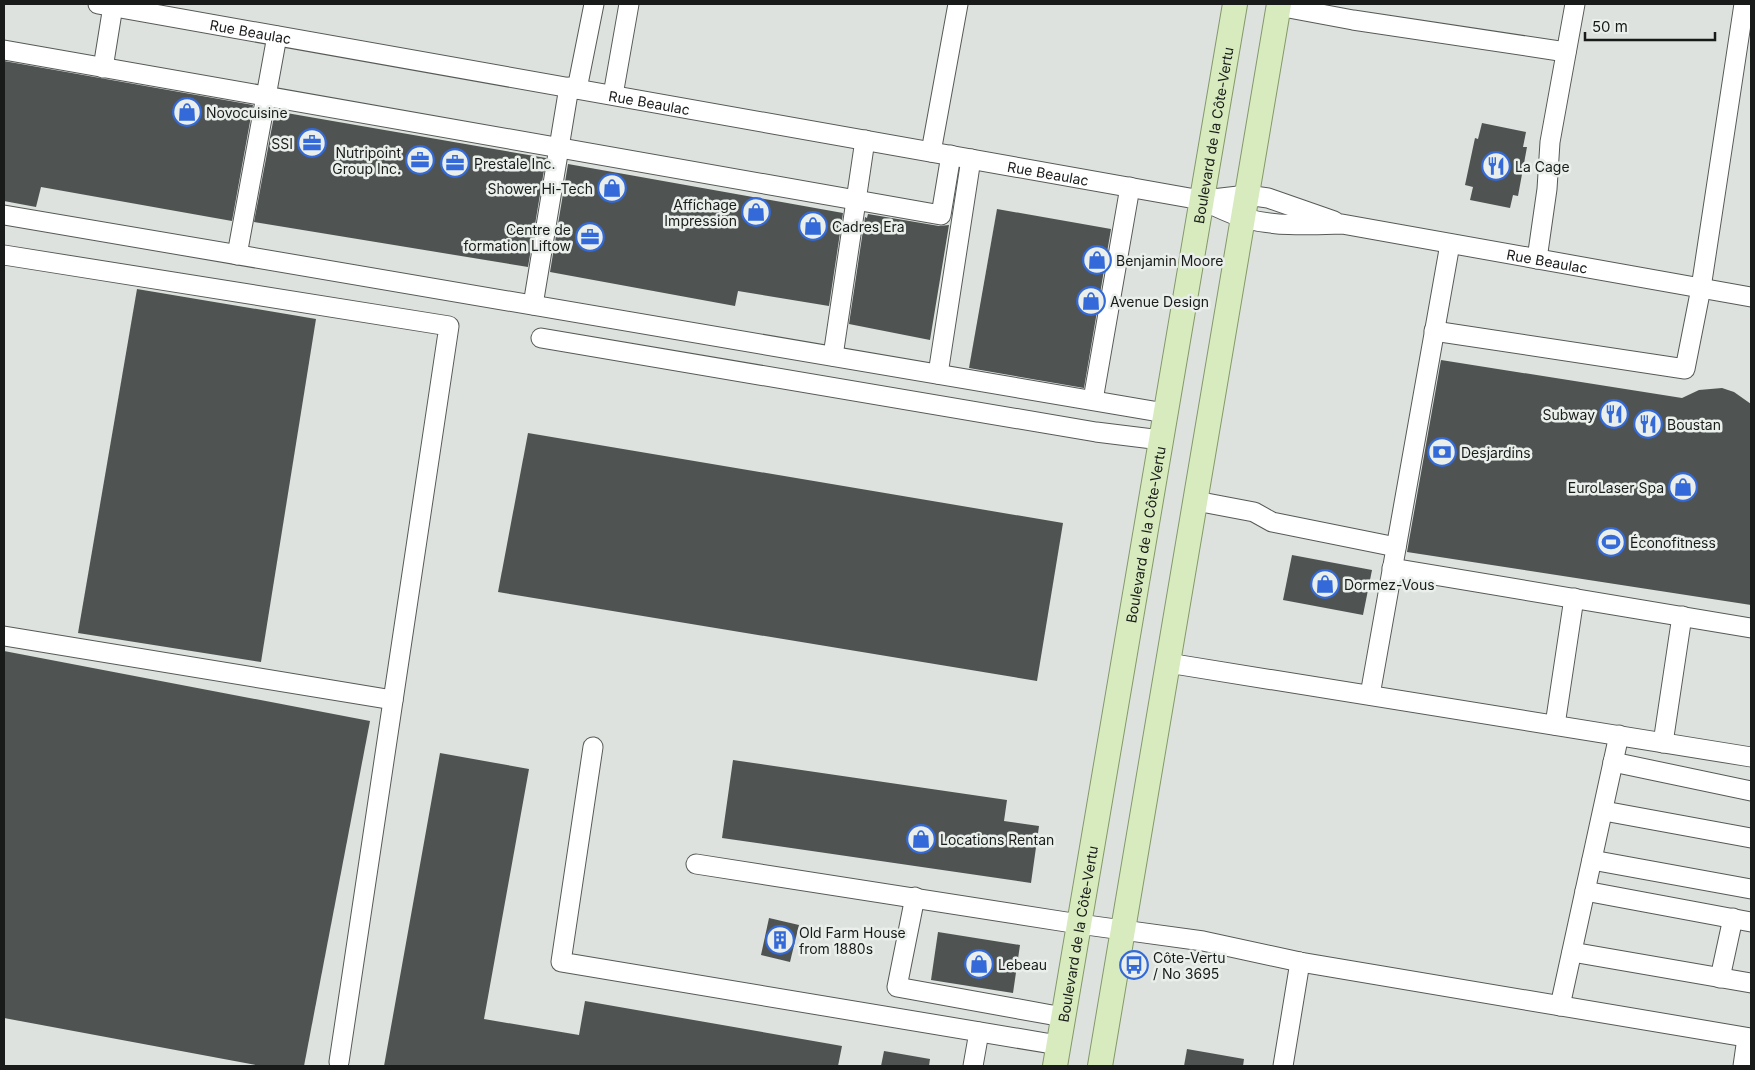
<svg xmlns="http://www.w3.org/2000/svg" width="1755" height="1070" font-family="Inter,sans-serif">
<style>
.building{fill:#4f5452}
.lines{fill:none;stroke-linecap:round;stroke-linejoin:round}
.minor-casing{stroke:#565a57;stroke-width:21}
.major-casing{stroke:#849969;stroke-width:26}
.minor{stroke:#fff;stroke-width:19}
.major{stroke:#d7ebbf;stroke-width:24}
.labels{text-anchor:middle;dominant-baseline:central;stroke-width:5;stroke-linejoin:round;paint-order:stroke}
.street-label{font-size:14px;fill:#191b1a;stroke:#eaefeb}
.poi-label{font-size:14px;fill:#191b1a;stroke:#eaefeb;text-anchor:start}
</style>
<rect width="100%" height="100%" fill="#dde2de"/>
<!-- building -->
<g class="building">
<path d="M4,61L253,105L232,221L41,187L36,207L4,201Z"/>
<path d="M275,111L546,158L528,267L254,222Z"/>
<path d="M1482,123L1526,132L1523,147H1527L1518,196L1513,195L1510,208L1470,200L1473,187L1465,185L1475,138L1478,139Z"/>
<path d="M568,164L843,213L829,306L738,291L735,306L550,272Z"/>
<path d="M997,209L1111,229L1084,388L969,368Z"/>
<path d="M868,214L939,226L949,225L930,340L849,324L865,217L867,218Z"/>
<path d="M137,289L316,319L261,662L78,633Z"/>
<path d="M1441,360L1682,398L1699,390L1722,388L1734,392L1751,404V605L1407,552Z"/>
<path d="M528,433L1063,523L1037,681L498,592Z"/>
<path d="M1292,555L1372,570L1363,615L1283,600Z"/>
<path d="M4,651L370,721L304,1066H261L4,1018Z"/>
<path d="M440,753L529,769L484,1019L579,1035L585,1001L842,1046L838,1066H384Z"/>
<path d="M733,760L1007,800L1004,821L1039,826L1031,883L722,838Z"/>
<path d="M769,918L799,925L790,962L761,955Z"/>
<path d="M938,932L1020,945L1013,993L931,980Z"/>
<path d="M1187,1049L1244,1059L1243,1066H1184Z"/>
<path d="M884,1051L930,1059L929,1066H881Z"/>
</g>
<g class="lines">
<defs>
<g id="minor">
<path id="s1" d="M98,4L1201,200C1215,206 1230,214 1244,218C1276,227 1310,225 1342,224L1751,297"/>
<path d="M1278,6L1353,20L1566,52"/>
<path d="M4,50L941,215L951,155"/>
<path d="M103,68L113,6"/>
<path d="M577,89L594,4"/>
<path d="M613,95L629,4"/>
<path d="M931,152L958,4"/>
<path d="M1204,200L1247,195L1268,198L1334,221"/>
<path d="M4,215L1165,413"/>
<path d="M4,255L449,326L339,1062"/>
<path d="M237,255L277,36"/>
<path d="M1537,259L1547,189L1550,142L1575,4"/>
<path d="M533,305L569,87"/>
<path d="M1434,331L1685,369L1701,288L1744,4"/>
<path d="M541,338L1096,432L1161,440"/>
<path d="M833,356L865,140"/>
<path d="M938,374L971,159"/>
<path d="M1093,400L1130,187"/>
<path d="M1196,501L1254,512L1272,522L1396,547"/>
<path d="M1392,568L1751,628"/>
<path d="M4,636L393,700"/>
<path d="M1168,663L1751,757"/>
<path d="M1370,695L1450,244"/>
<path d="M1555,725L1574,598"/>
<path d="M1663,743L1682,616"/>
<path d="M593,747L561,962L1058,1045"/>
<path d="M1613,762L1751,791"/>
<path d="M1604,811L1751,838"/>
<path d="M1592,860L1751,889"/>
<path d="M696,864L1079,924L1203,941L1300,962L1751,1038"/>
<path d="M1585,891L1751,922"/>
<path d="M915,897L897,987L1063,1017"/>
<path d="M1572,952L1751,983"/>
<path d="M1720,978L1733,918"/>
<path d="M1560,1006L1619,735"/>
<path d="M973,1066L979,1032"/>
<path d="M1283,1066L1300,962"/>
<path d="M1743,1066L1747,1038"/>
</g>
<g id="major">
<path id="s2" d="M1055,1066L1235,4"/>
<path d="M1100,1066L1279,4"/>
</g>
</defs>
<!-- minor casing -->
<use href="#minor" class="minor-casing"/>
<!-- major casing -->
<use href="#major" class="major-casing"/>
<!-- minor -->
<use href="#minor" class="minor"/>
<!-- major -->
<use href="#major" class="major"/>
</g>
<!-- icons -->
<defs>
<symbol id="shop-ring" viewBox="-11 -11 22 22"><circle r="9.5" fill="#eaefeb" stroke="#3369d8" stroke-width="1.5"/><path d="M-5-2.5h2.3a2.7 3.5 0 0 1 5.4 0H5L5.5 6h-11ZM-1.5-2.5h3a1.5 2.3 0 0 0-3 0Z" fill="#3369d8"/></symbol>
<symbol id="office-ring" viewBox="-11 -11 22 22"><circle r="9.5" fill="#eaefeb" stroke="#3369d8" stroke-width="1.5"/><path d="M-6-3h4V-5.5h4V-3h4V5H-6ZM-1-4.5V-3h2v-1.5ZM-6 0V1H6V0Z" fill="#3369d8"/></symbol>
<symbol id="restaurant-ring" viewBox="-11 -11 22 22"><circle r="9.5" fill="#eaefeb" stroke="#3369d8" stroke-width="1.5"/><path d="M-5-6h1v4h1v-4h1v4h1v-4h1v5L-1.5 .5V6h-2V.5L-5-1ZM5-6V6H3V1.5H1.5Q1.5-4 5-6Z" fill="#3369d8"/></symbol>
<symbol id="bank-ring" viewBox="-11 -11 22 22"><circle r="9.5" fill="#eaefeb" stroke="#3369d8" stroke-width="1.5"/><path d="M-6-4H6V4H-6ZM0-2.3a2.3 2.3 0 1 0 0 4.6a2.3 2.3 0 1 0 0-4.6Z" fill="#3369d8"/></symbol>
<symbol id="stadium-ring" viewBox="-11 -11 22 22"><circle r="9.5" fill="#eaefeb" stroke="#3369d8" stroke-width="1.5"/><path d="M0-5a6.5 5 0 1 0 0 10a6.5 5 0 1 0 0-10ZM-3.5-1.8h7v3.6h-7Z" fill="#3369d8"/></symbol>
<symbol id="building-ring" viewBox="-11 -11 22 22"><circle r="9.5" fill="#eaefeb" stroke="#3369d8" stroke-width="1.5"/><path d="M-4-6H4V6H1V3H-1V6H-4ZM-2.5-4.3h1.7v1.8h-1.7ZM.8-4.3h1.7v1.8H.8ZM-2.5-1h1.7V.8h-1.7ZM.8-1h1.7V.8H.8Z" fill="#3369d8"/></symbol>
<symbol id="bus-ring" viewBox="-11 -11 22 22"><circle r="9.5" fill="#eaefeb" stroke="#3369d8" stroke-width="1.5"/><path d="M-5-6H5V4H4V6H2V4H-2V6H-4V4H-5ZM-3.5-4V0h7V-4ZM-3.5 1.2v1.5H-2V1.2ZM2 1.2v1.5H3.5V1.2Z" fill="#3369d8"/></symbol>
</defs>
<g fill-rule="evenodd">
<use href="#shop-ring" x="171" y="96" width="32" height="32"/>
<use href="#office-ring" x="296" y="127" width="32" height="32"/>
<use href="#office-ring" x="404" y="144" width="32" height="32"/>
<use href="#office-ring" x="439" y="147" width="32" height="32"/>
<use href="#restaurant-ring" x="1480" y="150" width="32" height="32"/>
<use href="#shop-ring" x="596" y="172" width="32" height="32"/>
<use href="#shop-ring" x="740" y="196" width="32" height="32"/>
<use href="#shop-ring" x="797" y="210" width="32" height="32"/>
<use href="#office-ring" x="574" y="221" width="32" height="32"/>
<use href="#shop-ring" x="1081" y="244" width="32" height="32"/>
<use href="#shop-ring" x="1075" y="285" width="32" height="32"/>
<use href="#restaurant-ring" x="1598" y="398" width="32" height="32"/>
<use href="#restaurant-ring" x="1632" y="408" width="32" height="32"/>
<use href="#bank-ring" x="1426" y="436" width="32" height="32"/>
<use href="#shop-ring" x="1667" y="471" width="32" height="32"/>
<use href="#stadium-ring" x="1595" y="526" width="32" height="32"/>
<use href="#shop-ring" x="1309" y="568" width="32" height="32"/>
<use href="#shop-ring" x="905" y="823" width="32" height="32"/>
<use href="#building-ring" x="764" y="924" width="32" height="32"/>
<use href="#shop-ring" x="963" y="948" width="32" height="32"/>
<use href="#bus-ring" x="1118" y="949" width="32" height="32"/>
</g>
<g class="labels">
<!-- street labels -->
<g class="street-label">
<text stroke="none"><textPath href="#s1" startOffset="155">Rue Beaulac</textPath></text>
<text stroke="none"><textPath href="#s1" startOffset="560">Rue Beaulac</textPath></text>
<text stroke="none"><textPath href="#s2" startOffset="944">Boulevard de la Côte-Vertu</textPath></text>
<text stroke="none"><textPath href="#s1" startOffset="965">Rue Beaulac</textPath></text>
<text stroke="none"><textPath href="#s1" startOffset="1474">Rue Beaulac</textPath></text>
<text stroke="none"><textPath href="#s2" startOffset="539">Boulevard de la Côte-Vertu</textPath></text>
<text stroke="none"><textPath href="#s2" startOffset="134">Boulevard de la Côte-Vertu</textPath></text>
</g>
<!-- poi labels -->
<g class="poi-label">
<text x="206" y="112">Novocuisine</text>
<text x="293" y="143" text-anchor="end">SSI</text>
<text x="401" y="152" text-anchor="end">Nutripoint<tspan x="401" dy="16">Group Inc.</tspan></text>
<text x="474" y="163">Prestale Inc.</text>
<text x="1515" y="166">La Cage</text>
<text x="593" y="188" text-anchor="end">Shower Hi-Tech</text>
<text x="737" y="204" text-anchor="end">Affichage<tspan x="737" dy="16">Impression</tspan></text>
<text x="832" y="226">Cadres Era</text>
<text x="571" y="229" text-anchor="end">Centre de<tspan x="571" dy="16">formation Liftow</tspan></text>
<text x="1116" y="260">Benjamin Moore</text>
<text x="1110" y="301">Avenue Design</text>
<text x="1595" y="414" text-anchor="end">Subway</text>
<text x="1667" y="424">Boustan</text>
<text x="1461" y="452">Desjardins</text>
<text x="1664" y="487" text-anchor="end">EuroLaser Spa</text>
<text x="1630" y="542">Éconofitness</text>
<text x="1344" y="584">Dormez-Vous</text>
<text x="940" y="839">Locations Rentan</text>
<text x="799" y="932">Old Farm House<tspan x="799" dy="16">from 1880s</tspan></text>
<text x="1153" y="957">Côte-Vertu<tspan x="1153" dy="16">/ No 3695</tspan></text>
<text x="998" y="964">Lebeau</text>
</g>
</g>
<!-- border -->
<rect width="1755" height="1070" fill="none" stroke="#191b1a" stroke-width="10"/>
<!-- scale -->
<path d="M1585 32v8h130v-8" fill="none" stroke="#191b1a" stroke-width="2.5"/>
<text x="1592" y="32" font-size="15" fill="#191b1a" stroke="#eaefeb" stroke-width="4" paint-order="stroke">50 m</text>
</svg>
